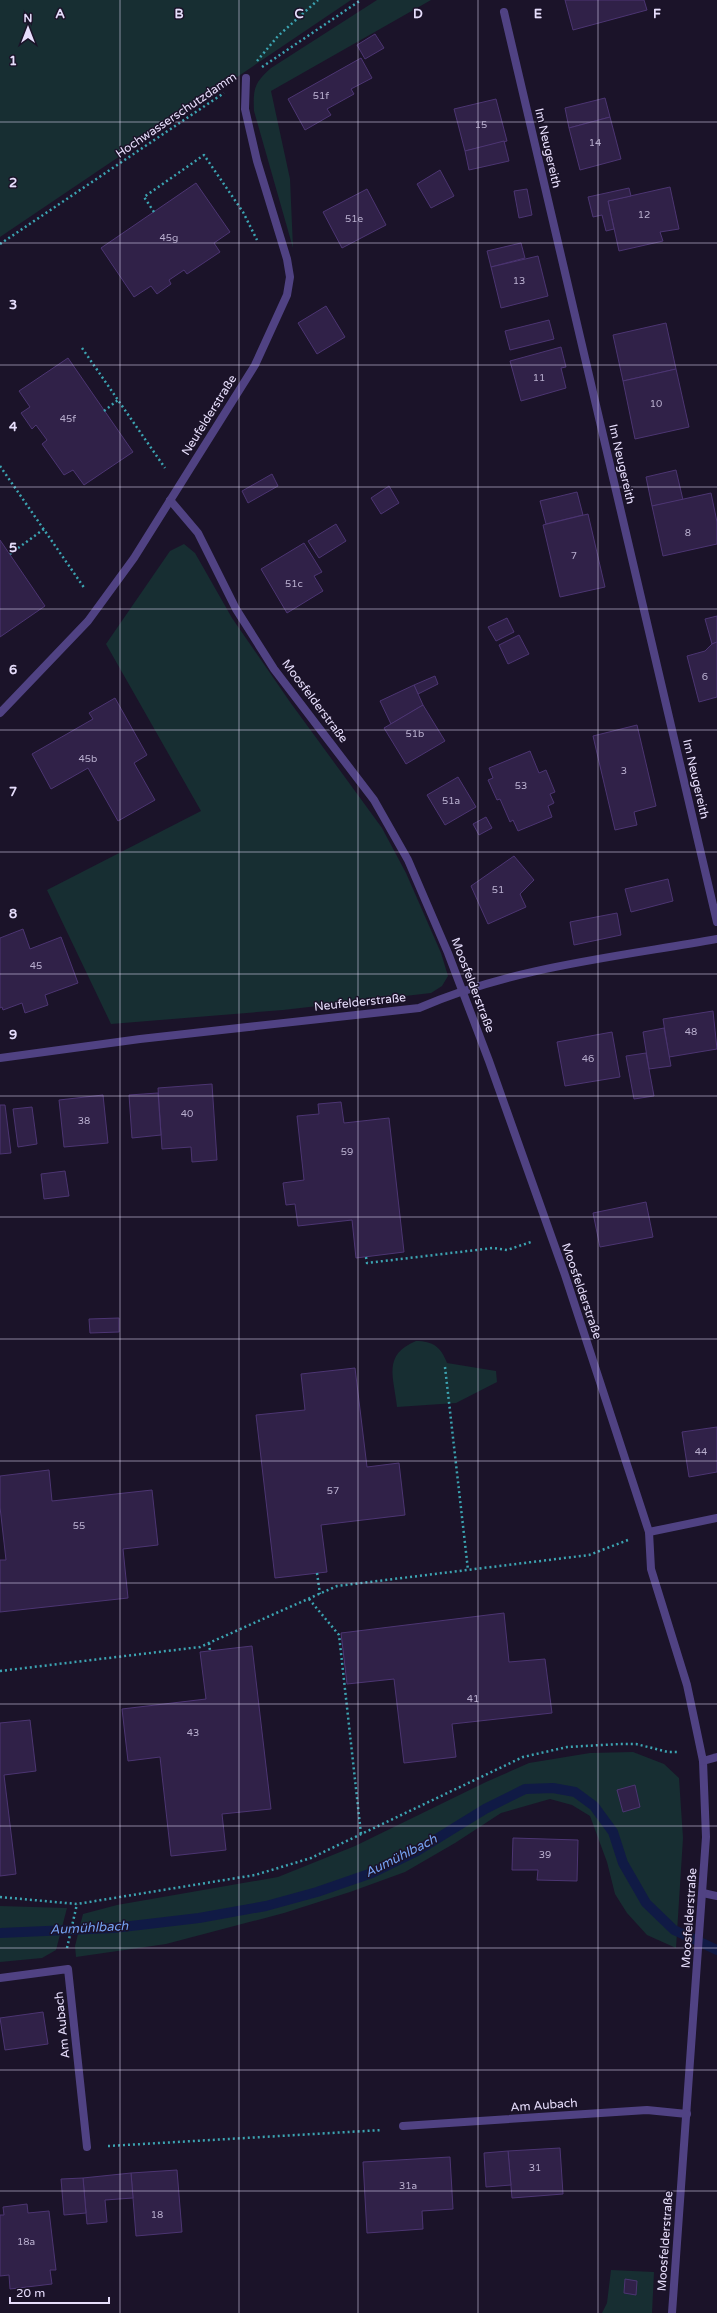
<svg xmlns="http://www.w3.org/2000/svg" width="717" height="2313" font-family="'Varela Round',sans-serif">
<style>
.green{fill:#172e32}
.lines{fill:none;stroke-linecap:round;stroke-linejoin:round}
.stream{stroke:#101a45;stroke-width:10}
.building{fill:#302148;stroke:#4c3572}
.path{stroke:#3ca4b2;stroke-width:2.5;stroke-dasharray:2 3;stroke-linecap:butt}
.lane{stroke:#504283;stroke-width:8}
.street{stroke:#504283;stroke-width:8}
.grid{fill:none;stroke:#e7defc;stroke-width:1;stroke-opacity:0.55}
.labels{text-anchor:middle;dominant-baseline:central;stroke-width:3;stroke-linejoin:round;paint-order:stroke}
.number-label{font-size:10px;fill:#b9afcf}
.street-label{font-size:12px;fill:#e7defc;stroke:#1b1329}
.water-label{font-size:13px;font-style:italic;fill:#75a2f3;stroke:#1b1329}
.grid-label{font-size:13px;text-anchor:middle;font-weight:bold;fill:#e7defc;stroke:#1b1329;stroke-width:3;stroke-linejoin:round;paint-order:stroke}
</style>
<rect width="100%" height="100%" fill="#1b1329"/>
<!-- green -->
<g class="green">
<path d="M0,0H351L0,237Z"/>
<path d="M377,0H431L271,91L290,179L293,248L254,111C253,89 254,83 271,68Z"/>
<path d="M184,544L195,553L232,618L290,702L382,828L406,873L441,953L448,976L442,986L431,993L283,1010L111,1024L47,890L201,811L106,644L170,551Z"/>
<path d="M416,1341C433,1341 441,1347 447,1363L496,1371L497,1382L456,1403L397,1407C394,1377 382,1355 416,1341Z"/>
<path d="M633,1752L664,1764L679,1778L683,1838L676,1948L647,1935L627,1913L615,1894L607,1862L590,1816L572,1805L550,1799L501,1813L455,1843L405,1872L350,1892L284,1913L166,1944L76,1957L75,1946L83,1914L117,1905L278,1877L355,1846L486,1782L529,1763L590,1753Z"/>
<path d="M0,1906L67,1908L56,1950L42,1958L0,1962Z"/>
<path d="M611,2270L654,2272L652,2313H602L607,2303Z"/>
</g>
<g class="lines">
<!-- stream -->
<path class="stream" d="M0,1933L114,1928L199,1918L266,1906L317,1892L372,1873L417,1851L485,1809L525,1789L553,1788L575,1792L594,1806L613,1832L623,1863L646,1903L674,1930L717,1950"/>
</g>
<!-- building -->
<g class="building">
<path d="M565,0H644L647,10L573,30Z"/>
<path d="M375,34L384,48L365,59L357,45Z"/>
<path d="M361,58L372,78L351,89L354,94L327,109L331,115L305,130L288,99Z"/>
<path d="M605,98L610,117L569,128L565,108Z"/>
<path d="M496,99L507,141L465,151L454,109Z"/>
<path d="M610,117L621,159L580,170L569,128Z"/>
<path d="M504,141L509,161L469,170L465,151Z"/>
<path d="M440,170L454,196L431,208L417,184Z"/>
<path d="M196,183L230,232L214,243L220,252L187,274L184,270L169,280L171,284L157,294L151,286L134,297L101,248Z"/>
<path d="M670,187L679,229L660,232L663,241L619,251L608,201Z"/>
<path d="M629,188L631,196L608,201L614,229L606,231L602,215L593,217L588,197Z"/>
<path d="M367,189L386,225L342,248L323,212Z"/>
<path d="M527,189L532,215L519,218L514,191Z"/>
<path d="M521,243L525,258L491,267L487,251Z"/>
<path d="M538,256L548,296L501,308L491,267Z"/>
<path d="M326,306L345,337L317,354L298,323Z"/>
<path d="M549,320L554,339L510,350L505,331Z"/>
<path d="M666,323L676,369L623,381L613,335Z"/>
<path d="M561,347L566,367L561,368L566,388L521,401L510,361Z"/>
<path d="M68,358L133,452L84,485L73,470L64,475L42,444L47,440L36,425L32,429L21,413L30,407L19,391Z"/>
<path d="M676,369L689,427L635,439L623,381Z"/>
<path d="M676,470L683,500L652,506L646,477Z"/>
<path d="M272,474L278,486L248,503L242,491Z"/>
<path d="M389,486L399,503L381,514L371,498Z"/>
<path d="M577,492L583,515L546,524L540,501Z"/>
<path d="M711,493L717,522V544L663,556L652,506Z"/>
<path d="M588,514L605,587L560,597L543,525Z"/>
<path d="M336,524L346,541L319,558L308,541Z"/>
<path d="M0,540L45,606L0,637Z"/>
<path d="M304,543L322,572L314,576L323,591L287,613L261,569Z"/>
<path d="M717,616V642L712,644L705,619Z"/>
<path d="M507,618L514,632L496,641L488,627Z"/>
<path d="M519,635L529,654L508,664L499,645Z"/>
<path d="M717,642V697L699,702L687,656L705,651L712,644Z"/>
<path d="M435,676L438,684L418,694L414,685Z"/>
<path d="M414,685L423,705L391,724L380,701Z"/>
<path d="M115,698L147,755L134,763L155,800L118,821L88,768L51,789L32,754L93,719L89,713Z"/>
<path d="M423,705L445,741L406,764L384,728Z"/>
<path d="M637,725L656,806L634,812L637,825L615,830L593,736Z"/>
<path d="M530,751L539,773L546,770L555,792L550,794L554,803L548,806L552,817L518,831L513,820L510,822L500,799L497,800L488,780L493,778L489,768Z"/>
<path d="M458,777L476,807L445,825L427,795Z"/>
<path d="M486,817L492,828L479,835L473,824Z"/>
<path d="M514,856L534,880L520,894L526,907L488,924L471,886Z"/>
<path d="M668,879L673,901L631,912L625,889Z"/>
<path d="M617,913L621,935L574,945L570,922Z"/>
<path d="M23,929L30,949L61,937L78,983L45,995L48,1005L25,1013L22,1003L3,1010L2,1007L0,1008V938Z"/>
<path d="M713,1011L717,1049L669,1057L663,1019Z"/>
<path d="M664,1028L671,1066L649,1069L643,1032Z"/>
<path d="M612,1032L620,1077L565,1086L557,1042Z"/>
<path d="M646,1053L654,1096L634,1099L626,1056Z"/>
<path d="M212,1084L217,1160L192,1162L191,1147L162,1149L158,1088Z"/>
<path d="M158,1093L161,1135L132,1138L129,1095Z"/>
<path d="M103,1095L108,1143L64,1147L59,1100Z"/>
<path d="M341,1102L344,1123L389,1118L404,1252L356,1258L352,1220L298,1226L295,1204L286,1205L283,1183L304,1180L297,1116L319,1114L318,1104Z"/>
<path d="M0,1105H5L11,1153L0,1154Z"/>
<path d="M32,1107L37,1144L18,1147L13,1109Z"/>
<path d="M65,1171L69,1196L44,1199L41,1174Z"/>
<path d="M646,1202L653,1237L600,1247L593,1213Z"/>
<path d="M119,1318V1332L90,1333L89,1319Z"/>
<path d="M355,1368L367,1467L399,1463L405,1515L321,1525L327,1572L275,1578L256,1415L305,1410L301,1374Z"/>
<path d="M717,1427V1472L689,1477L682,1432Z"/>
<path d="M49,1470L52,1501L152,1490L158,1545L123,1549L128,1598L0,1612V1560H6L0,1507V1476Z"/>
<path d="M504,1613L509,1662L545,1659L552,1713L452,1724L456,1757L404,1763L394,1679L347,1684L341,1633Z"/>
<path d="M252,1646L271,1809L222,1814L226,1850L171,1856L160,1757L128,1761L122,1709L206,1699L200,1652Z"/>
<path d="M30,1720L36,1771L4,1775L16,1874L0,1876V1723Z"/>
<path d="M635,1785L640,1807L623,1812L617,1790Z"/>
<path d="M513,1838L578,1840L577,1881L537,1880L538,1870H512Z"/>
<path d="M43,2012L48,2044L5,2050L0,2018Z"/>
<path d="M560,2148L563,2194L512,2198L508,2151Z"/>
<path d="M508,2151L511,2185L486,2187L484,2153Z"/>
<path d="M450,2157L453,2209L422,2211L423,2229L367,2233L363,2162Z"/>
<path d="M177,2170L182,2232L136,2236L131,2173Z"/>
<path d="M131,2173L133,2198L105,2200L107,2222L87,2224L83,2178Z"/>
<path d="M83,2178L86,2213L64,2215L61,2179Z"/>
<path d="M27,2204L28,2213L49,2211L56,2270H50L52,2284L10,2289L9,2275L0,2276V2215H4L3,2207Z"/>
<path d="M625,2279L637,2281L636,2295L624,2293Z"/>
</g>
<g class="lines">
<!-- path -->
<g class="path">
<path d="M257,61L278,36L318,0"/>
<path d="M262,67L361,0"/>
<path d="M154,212L144,197L204,155L243,212L257,240"/>
<path d="M0,244L224,93"/>
<path d="M82,348L165,468"/>
<path d="M104,411L118,400"/>
<path d="M0,466L85,589"/>
<path d="M10,554L44,529"/>
<path d="M366,1257L367,1263L493,1248L507,1250L531,1242"/>
<path d="M445,1367L468,1570"/>
<path d="M317,1573L320,1594"/>
<path d="M309,1599L339,1635L361,1834"/>
<path d="M209,1643L210,1651"/>
<path d="M0,1671L200,1647L337,1586L589,1555L628,1540"/>
<path d="M0,1897L77,1904L255,1875L311,1858L523,1757L567,1747L620,1744H636L668,1752H679"/>
<path d="M67,1948L77,1904"/>
<path d="M108,2146L382,2130"/>
</g>
<!-- lane -->
<path class="lane" d="M703,1893L717,1896"/>
<!-- street -->
<g class="street">
<path d="M504,12L717,922"/>
<path d="M170,500L198,533L236,609L274,669L374,800L408,860L448,953L489,1061L565,1275L649,1532L651,1569L687,1685L698,1737L703,1761L706,1837L672,2313"/>
<path d="M0,713L88,621L134,558L255,365L287,295L290,277L287,259L257,161L245,109L246,78"/>
<path d="M0,1058L140,1039L419,1008C513,967 616,957 717,939"/>
<path d="M649,1532L717,1518"/>
<path d="M703,1761L717,1757"/>
<path d="M0,1978L68,1969L87,2147"/>
<path d="M403,2126L647,2110L687,2114"/>
</g>
</g>
<!-- grid -->
<path class="grid" d="M120,0V2313M239,0V2313M358,0V2313M478,0V2313M598,0V2313M0,122H717M0,243H717M0,365H717M0,487H717M0,609H717M0,730H717M0,852H717M0,974H717M0,1096H717M0,1217H717M0,1339H717M0,1461H717M0,1583H717M0,1704H717M0,1826H717M0,1948H717M0,2070H717M0,2191H717"/>
<g class="labels">
<!-- number labels -->
<g class="number-label">
<text x="321" y="96">51f</text>
<text x="481" y="125">15</text>
<text x="595" y="143">14</text>
<text x="644" y="215">12</text>
<text x="354" y="219">51e</text>
<text x="169" y="238">45g</text>
<text x="519" y="281">13</text>
<text x="539" y="378">11</text>
<text x="656" y="404">10</text>
<text x="68" y="419">45f</text>
<text x="688" y="533">8</text>
<text x="574" y="556">7</text>
<text x="294" y="584">51c</text>
<text x="705" y="677">6</text>
<text x="415" y="734">51b</text>
<text x="88" y="759">45b</text>
<text x="624" y="771">3</text>
<text x="521" y="786">53</text>
<text x="451" y="801">51a</text>
<text x="498" y="890">51</text>
<text x="36" y="966">45</text>
<text x="691" y="1032">48</text>
<text x="588" y="1059">46</text>
<text x="187" y="1114">40</text>
<text x="84" y="1121">38</text>
<text x="347" y="1152">59</text>
<text x="701" y="1452">44</text>
<text x="333" y="1491">57</text>
<text x="79" y="1526">55</text>
<text x="473" y="1699">41</text>
<text x="193" y="1733">43</text>
<text x="545" y="1855">39</text>
<text x="535" y="2168">31</text>
<text x="408" y="2186">31a</text>
<text x="157" y="2215">18</text>
<text x="26" y="2242">18a</text>
</g>
<!-- street labels -->
<g class="street-label">
<text transform="translate(176 115) rotate(-34)">Hochwasserschutzdamm</text>
<text transform="translate(548 148) rotate(77)">Im Neugereith</text>
<text transform="translate(209 415) rotate(-58)">Neufelderstraße</text>
<text transform="translate(622 464) rotate(77)">Im Neugereith</text>
<text transform="translate(315 701) rotate(53)">Moosfelderstraße</text>
<text transform="translate(696 779) rotate(77)">Im Neugereith</text>
<text transform="translate(473 985) rotate(69)">Moosfelderstraße</text>
<text transform="translate(360 1002) rotate(-6)">Neufelderstraße</text>
<text transform="translate(582 1291) rotate(71)">Moosfelderstraße</text>
<text transform="translate(689 1918) rotate(-86)">Moosfelderstraße</text>
<text transform="translate(62 2025) rotate(-96)">Am Aubach</text>
<text transform="translate(544 2105) rotate(-4)">Am Aubach</text>
<text transform="translate(665 2241) rotate(-86)">Moosfelderstraße</text>
</g>
<!-- water labels -->
<g class="water-label">
<text transform="translate(401 1856) rotate(-27)">Aumühlbach</text>
<text transform="translate(89 1928) rotate(-3)">Aumühlbach</text>
</g>
</g>
<g class="grid-label">
<text x="60" y="18">A</text>
<text x="179" y="18">B</text>
<text x="299" y="18">C</text>
<text x="418" y="18">D</text>
<text x="538" y="18">E</text>
<text x="657" y="18">F</text>
<text x="13" y="65">1</text>
<text x="13" y="187">2</text>
<text x="13" y="309">3</text>
<text x="13" y="431">4</text>
<text x="13" y="552">5</text>
<text x="13" y="674">6</text>
<text x="13" y="796">7</text>
<text x="13" y="918">8</text>
<text x="13" y="1039">9</text>
</g>
<!-- north arrow -->
<g transform="translate(28 28)" stroke="#1b1329" stroke-width="3" paint-order="stroke">
<path d="M0-3L7 15L0 10L-7 15Z" fill="#e7defc"/>
<text y="-6" font-size="11" font-weight="bold" text-anchor="middle" fill="#e7defc">N</text>
</g>
<!-- scale -->
<path d="M10 2297v6h99v-6" fill="none" stroke="#e7defc" stroke-width="2"/>
<text x="16" y="2297" font-size="12" fill="#e7defc" stroke="#1b1329" stroke-width="3" paint-order="stroke">20 m</text>
</svg>
